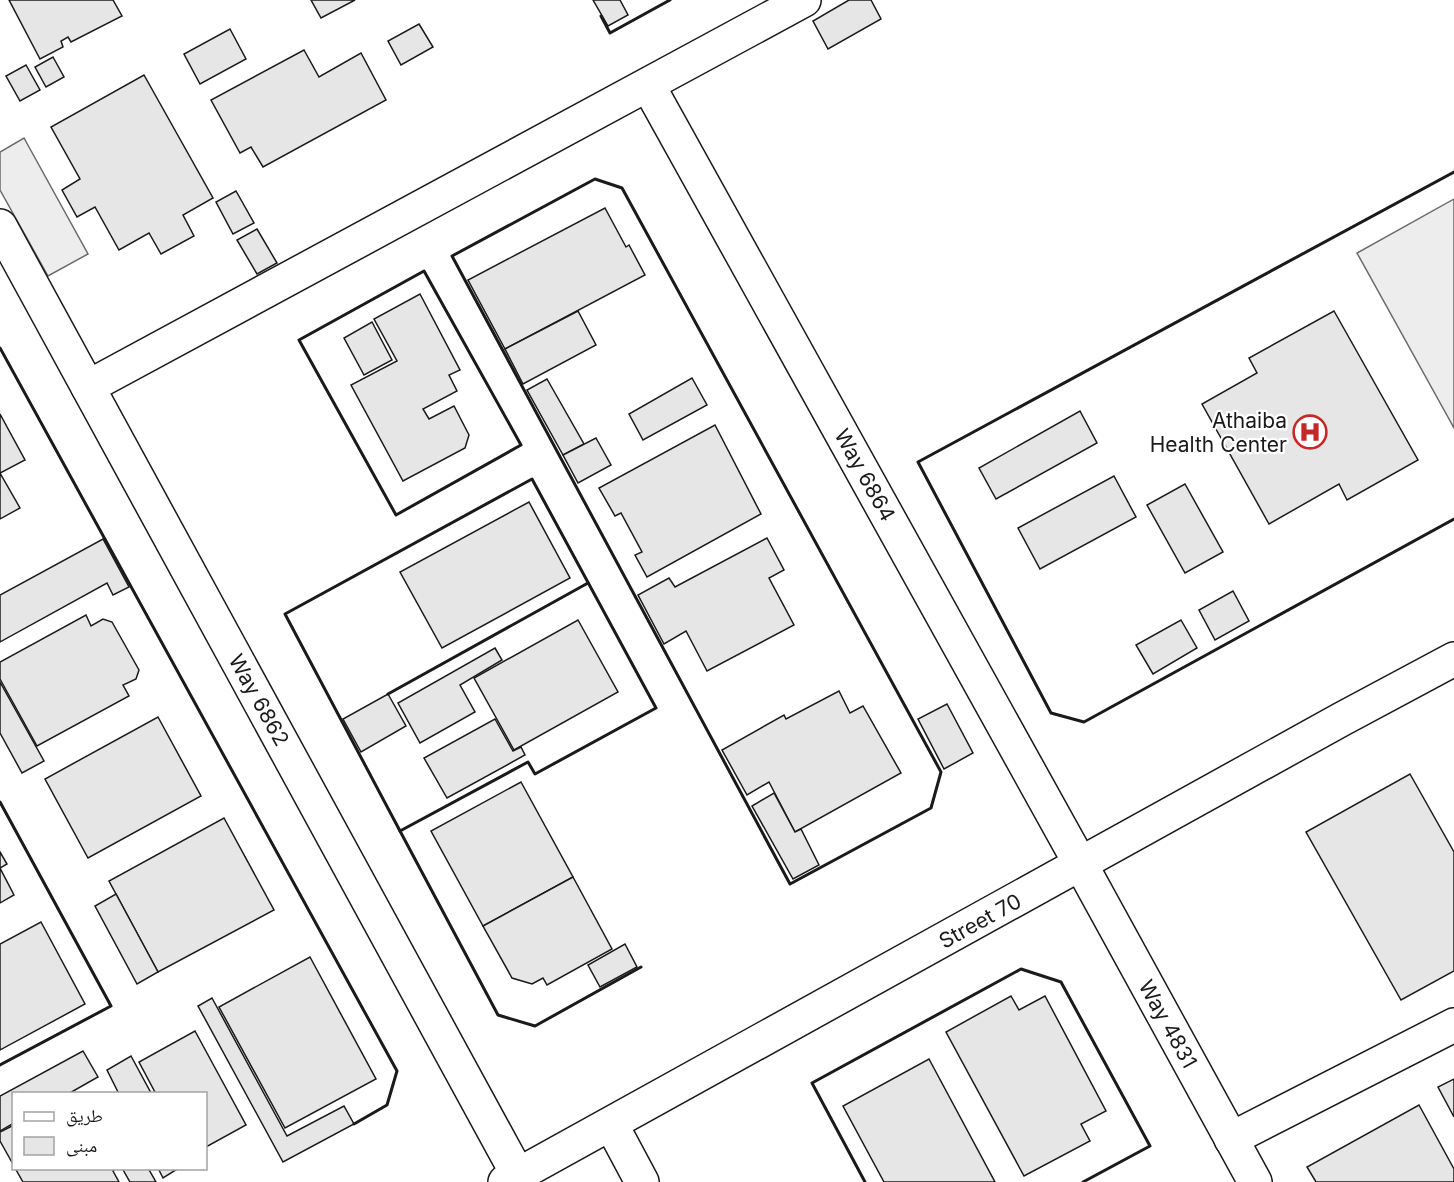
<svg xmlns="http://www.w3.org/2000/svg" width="1454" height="1182" font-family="Inter,'Noto Naskh Arabic',sans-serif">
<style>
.built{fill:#ededed;stroke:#6a6a6a;stroke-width:1.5}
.building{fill:#e6e6e6;stroke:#1a1a1a;stroke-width:1.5}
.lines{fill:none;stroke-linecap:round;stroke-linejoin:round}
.minor-casing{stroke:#1a1a1a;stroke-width:36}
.tertiary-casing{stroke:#1a1a1a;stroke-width:36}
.minor{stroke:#fff;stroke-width:33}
.tertiary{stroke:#fff;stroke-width:33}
.wall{stroke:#1a1a1a;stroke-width:3}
.labels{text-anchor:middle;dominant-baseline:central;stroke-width:4.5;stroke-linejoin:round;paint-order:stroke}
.poi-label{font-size:21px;fill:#1a1a1a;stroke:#fff;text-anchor:end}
.street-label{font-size:21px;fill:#1a1a1a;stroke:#fff}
</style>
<rect width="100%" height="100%" fill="#fff"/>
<!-- built -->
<g class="built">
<path d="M24,138L88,254L48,276L0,190V152Z"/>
<path d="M1454,199V428L1357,253Z"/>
</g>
<!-- building -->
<g class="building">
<path d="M9,0H113L122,16L71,42L68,37L61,41L63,47L40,59Z"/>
<path d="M311,0H355L321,18Z"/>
<path d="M593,0H620L628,15L608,26Z"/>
<path d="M849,0H871L881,19L828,49L813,21Z"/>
<path d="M419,24L433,47L401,65L388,41Z"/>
<path d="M230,29L246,59L200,84L184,54Z"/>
<path d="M304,50L319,77L361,53L386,100L263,167L251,147L240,153L211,100Z"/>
<path d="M53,57L64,77L46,87L35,67Z"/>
<path d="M26,65L40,90L20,101L6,76Z"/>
<path d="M144,75L213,198L183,215L194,236L161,254L149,233L119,250L95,207L77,217L62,190L80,179L51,127Z"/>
<path d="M236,191L254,223L233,234L216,202Z"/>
<path d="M605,208L626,247L629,245L645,275L505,349L468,280Z"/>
<path d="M257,229L277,263L257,274L237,240Z"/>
<path d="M420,294L460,370L449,375L457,391L423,409L429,419L454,406L469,435L465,448L403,481L351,385L397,361L374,319Z"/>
<path d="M578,311L596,345L523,384L505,349Z"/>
<path d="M1334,311L1418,460L1347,500L1339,484L1269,524L1202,404L1257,373L1249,358Z"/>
<path d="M372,322L392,360L364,375L344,338Z"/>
<path d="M692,378L707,405L643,440L629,414Z"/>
<path d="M547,379L584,444L563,455L527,390Z"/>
<path d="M1080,411L1097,443L996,499L979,468Z"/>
<path d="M0,414L25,460L0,473L20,508L0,519Z"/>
<path d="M715,425L761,514L647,577L635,555L642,552L621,513L615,516L599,488Z"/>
<path d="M596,438L611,465L578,483L563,455Z"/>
<path d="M1114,476L1136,517L1040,569L1018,528Z"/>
<path d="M1185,484L1223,552L1185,573L1147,505Z"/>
<path d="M529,502L570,578L442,648L400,572Z"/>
<path d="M767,538L784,570L769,578L794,625L707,671L686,631L664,644L638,595L669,578L675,587Z"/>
<path d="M103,539L129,587L113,595L107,583L0,642V595Z"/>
<path d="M1233,591L1249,621L1215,640L1199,610Z"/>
<path d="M86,615L91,626L103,619L112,622L139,670L136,679L123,685L129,696L37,746L0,679V662Z"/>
<path d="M578,620L618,692L514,750L474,678Z"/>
<path d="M1181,620L1197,648L1153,674L1136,645Z"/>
<path d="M495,648L502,660L460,685L475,712L420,743L398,703Z"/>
<path d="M0,682L44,761L22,773L0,733Z"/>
<path d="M839,691L850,713L863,706L901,773L795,832L769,782L747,795L722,750L784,715L786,719Z"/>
<path d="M388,694L406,726L361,752L343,719Z"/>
<path d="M947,704L973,753L944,769L918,719Z"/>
<path d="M158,717L201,796L88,858L45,779Z"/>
<path d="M495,719L513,751L521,747L525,755L447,798L424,758Z"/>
<path d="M1410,774L1454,852V971L1401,1000L1306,832Z"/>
<path d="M521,782L573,877L483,926L431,831Z"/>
<path d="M774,793L795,832L801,829L819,865L793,879L752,806Z"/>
<path d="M224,818L274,910L158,972L109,881Z"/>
<path d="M0,852L7,864L0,868L14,895L0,903Z"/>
<path d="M573,877L612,949L547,985L543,978L532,984L512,978L483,926Z"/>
<path d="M116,894L158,972L137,984L95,906Z"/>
<path d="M41,922L85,1004L0,1050V944Z"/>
<path d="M625,944L637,967L600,987L588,965Z"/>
<path d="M310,957L376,1079L285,1128L219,1007Z"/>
<path d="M1011,996L1019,1010L1045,996L1106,1111L1081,1124L1090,1141L1024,1176L946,1032Z"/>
<path d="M212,998L287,1136L344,1106L354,1124L283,1162L198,1006Z"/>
<path d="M195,1031L246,1125L206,1147V1094H156L139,1062Z"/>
<path d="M83,1051L98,1077L68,1094H14V1123L0,1131V1096Z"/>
<path d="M131,1056L151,1093L149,1094H119L107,1070Z"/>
<path d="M929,1059L995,1182H884L843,1106Z"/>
<path d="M1454,1079V1117L1438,1087Z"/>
<path d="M1419,1105L1454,1169V1182H1316L1307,1167Z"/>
<path d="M14,1125V1166L0,1141V1132Z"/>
<path d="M15,1168H116L113,1171L119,1182H23Z"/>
<path d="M122,1168H148L156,1182H130Z"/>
<path d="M158,1168H179L163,1178Z"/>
</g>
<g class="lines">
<defs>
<g id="minor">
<path d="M648,85L1081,865L1255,1182"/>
<path d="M0,226L518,1175"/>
<path d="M88,387L804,0"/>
<path d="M611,1124L642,1182"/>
<path d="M1231,1139L1454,1025"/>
</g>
<path id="tertiary" d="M505,1182L1342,719L1454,659"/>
</defs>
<!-- minor casing -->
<use href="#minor" class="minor-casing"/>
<!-- tertiary casing -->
<use href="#tertiary" class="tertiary-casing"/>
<!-- minor -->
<use href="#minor" class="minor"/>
<!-- tertiary -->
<use href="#tertiary" class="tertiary"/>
<!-- wall -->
<g class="wall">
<path d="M601,16L610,33L670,0"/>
<path d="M1454,172L918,462L1051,713L1084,722L1454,519"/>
<path d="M595,179L622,188L941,772L931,808L790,884L452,256Z"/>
<path d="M424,271L521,445L396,515L299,340Z"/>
<path d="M0,348L397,1071L387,1105L354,1124"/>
<path d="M532,479L656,708L535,774L528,762L400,831L285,614Z"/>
<path d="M388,694L588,583"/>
<path d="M0,802L111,1006L0,1065"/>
<path d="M400,831L498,1015L535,1026L641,967"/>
<path d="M865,1182L812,1083L1021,969L1061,982L1150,1146L1083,1182"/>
</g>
</g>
<!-- icons -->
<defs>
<symbol id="hospital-ring" viewBox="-11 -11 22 22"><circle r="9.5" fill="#fff" stroke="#c62828" stroke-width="1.5"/><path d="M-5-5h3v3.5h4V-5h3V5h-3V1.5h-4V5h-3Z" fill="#c62828"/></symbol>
</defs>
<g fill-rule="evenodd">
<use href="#hospital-ring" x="1291" y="413" width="38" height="38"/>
</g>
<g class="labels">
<!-- poi labels -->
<g class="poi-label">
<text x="1287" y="420">Athaiba<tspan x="1287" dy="24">Health Center</tspan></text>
</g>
<!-- street labels -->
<g class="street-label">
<text transform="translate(865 475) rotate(61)">Way 6864</text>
<text transform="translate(259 700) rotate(61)">Way 6862</text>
<text transform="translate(980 921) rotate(-29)">Street 70</text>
<text transform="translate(1168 1024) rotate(61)">Way 4831</text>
</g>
</g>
<!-- legend -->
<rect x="12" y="1092" width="195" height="78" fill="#ffffff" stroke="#a3a3a3" stroke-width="1.5"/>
<rect x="24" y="1112" width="30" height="9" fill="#ffffff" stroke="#a3a3a3" stroke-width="1.5"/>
<text x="66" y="1122" font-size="18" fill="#1a1a1a">طريق</text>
<rect x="24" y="1137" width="30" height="18" fill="#e6e6e6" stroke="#a3a3a3" stroke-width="1.5"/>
<text x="66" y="1152" font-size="18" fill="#1a1a1a">مبنى</text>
</svg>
